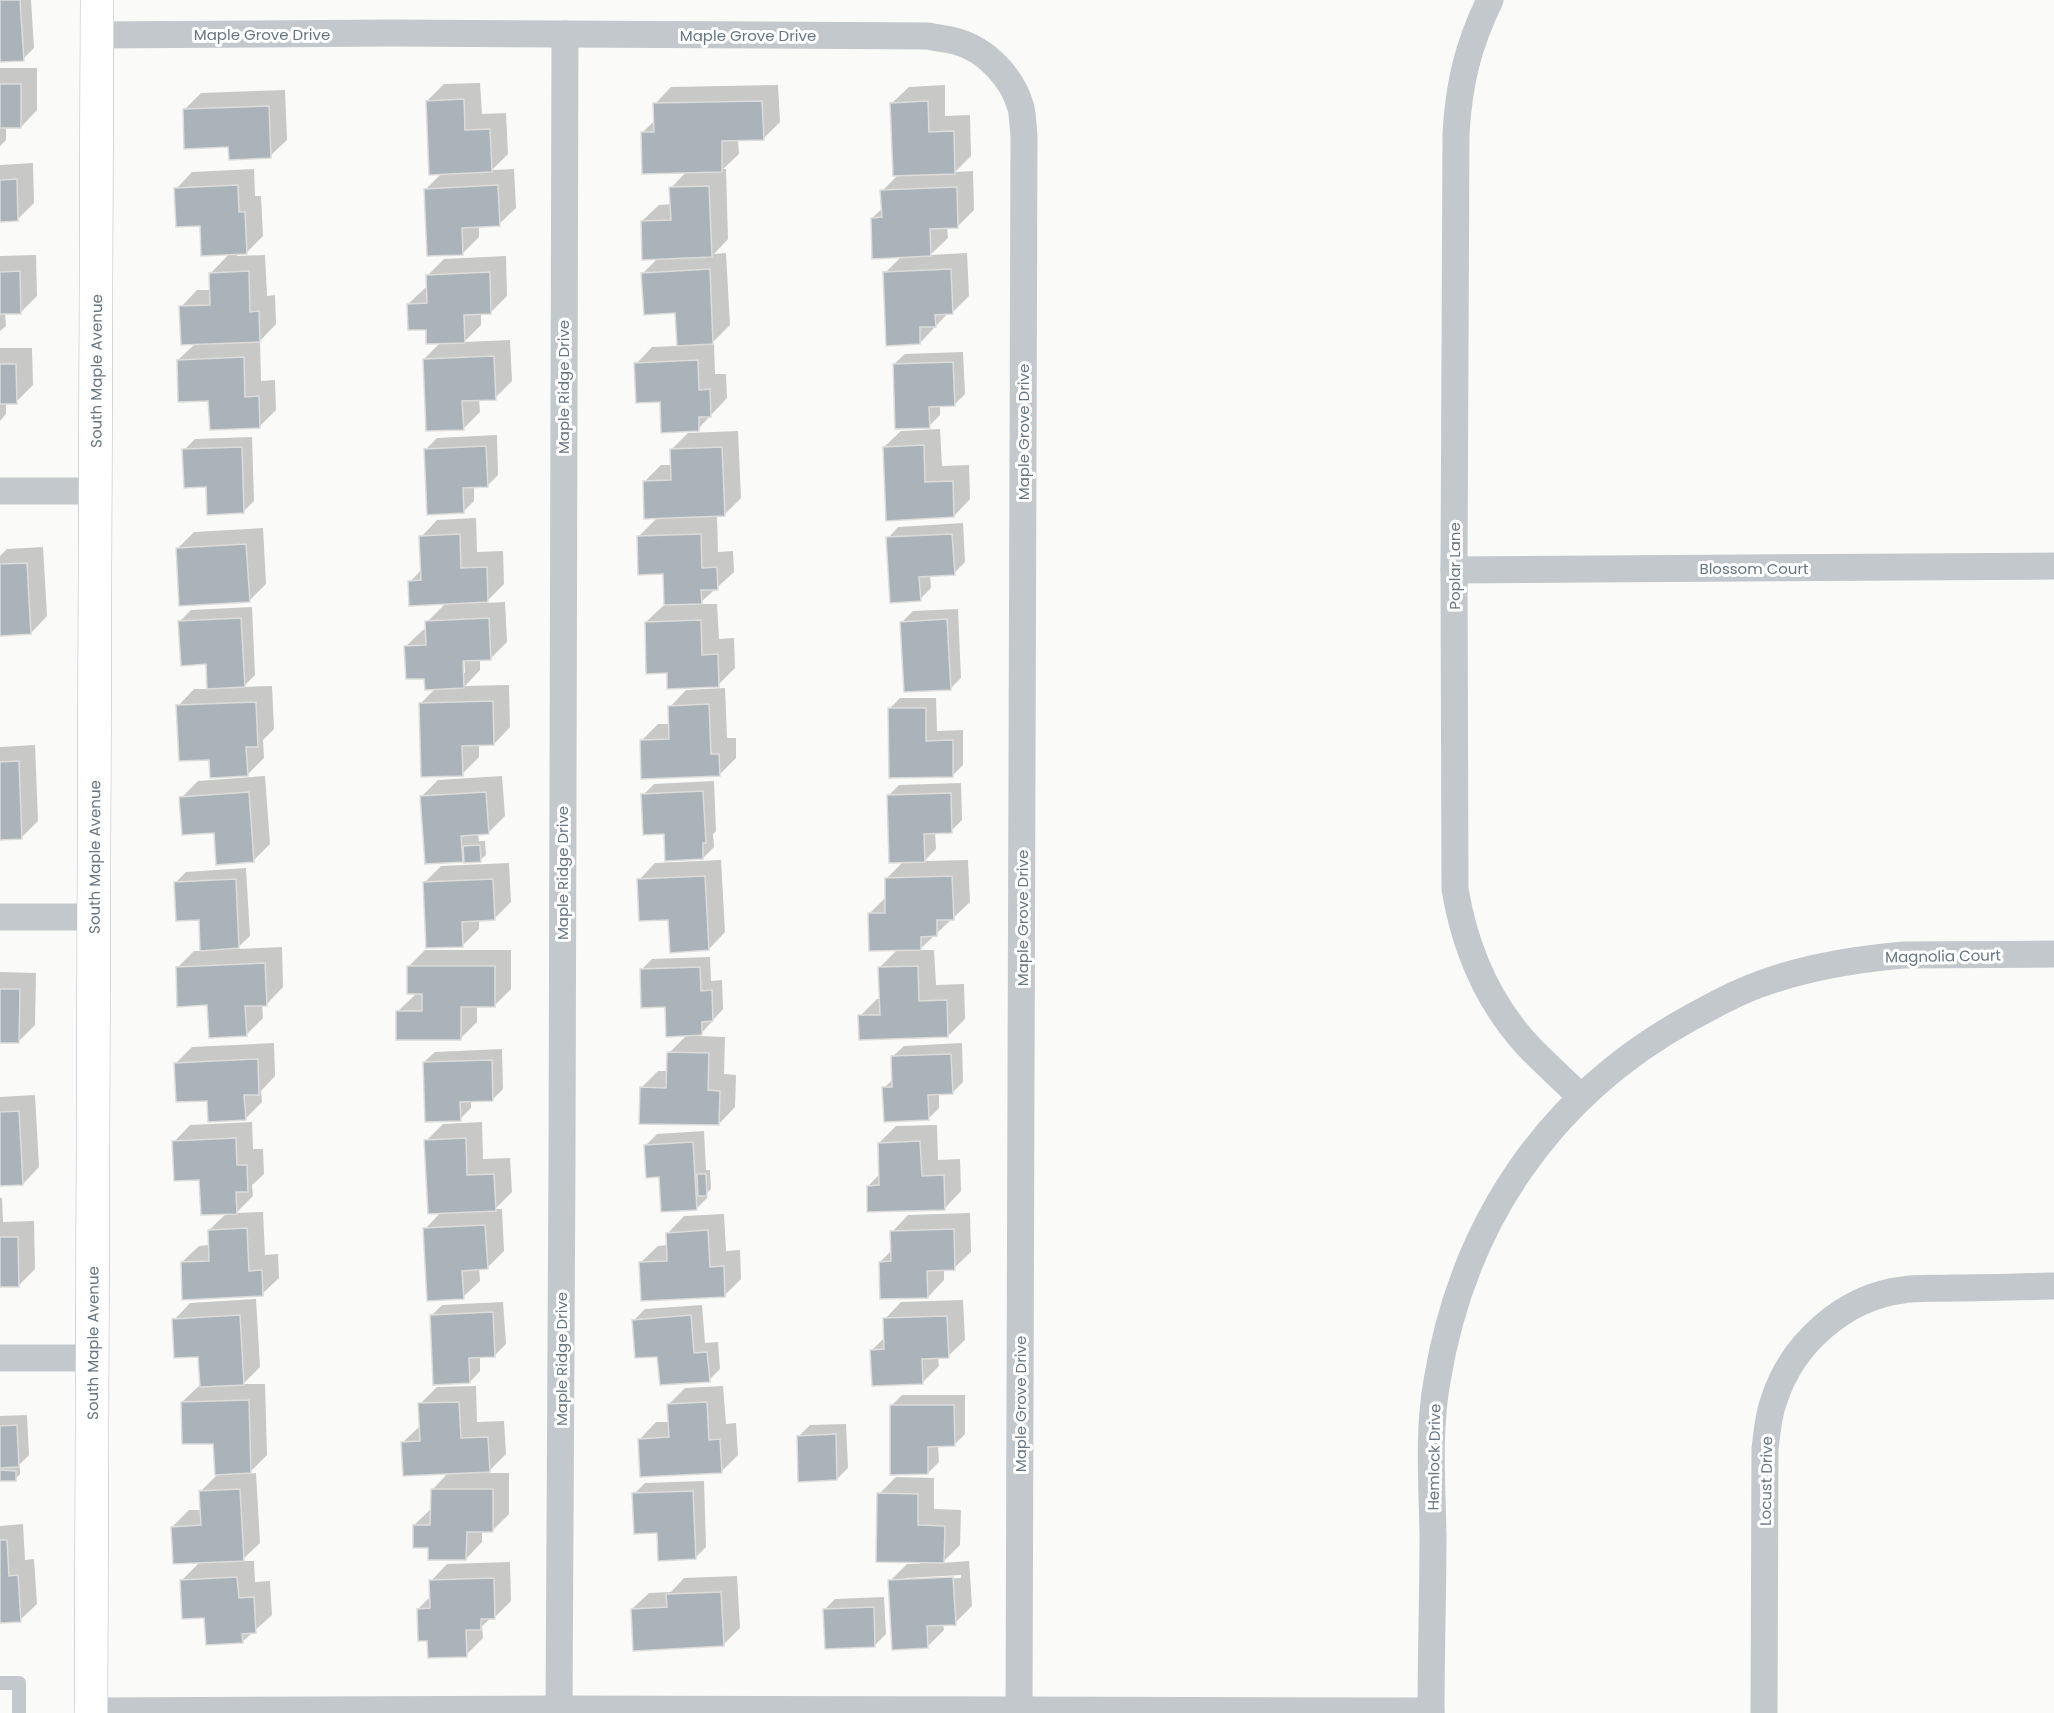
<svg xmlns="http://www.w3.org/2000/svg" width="2054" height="1713" font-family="Poppins,sans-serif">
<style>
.shadow{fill:#0003;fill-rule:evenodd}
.building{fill:#aab3b9;stroke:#dcdcda;stroke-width:1.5}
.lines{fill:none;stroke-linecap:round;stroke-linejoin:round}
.secondary-casing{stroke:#b3babf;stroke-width:34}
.lane{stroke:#c3c8cc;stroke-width:14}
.street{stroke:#c3c8cc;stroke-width:27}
.secondary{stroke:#fff;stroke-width:33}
.labels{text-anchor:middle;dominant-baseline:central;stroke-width:6;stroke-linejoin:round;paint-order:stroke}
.street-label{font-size:15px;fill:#657683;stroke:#fff}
</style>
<rect width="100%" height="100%" fill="#fafaf8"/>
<!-- shadow -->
<g class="shadow">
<path d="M0,0H31L34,48L23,59L0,61Z"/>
<path d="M0,68H37V110L21,127H6V140L0,146Z"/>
<path d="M480,83L482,114L506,113L508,154L492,170L514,169L516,208L499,224L479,225V237L463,253L426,189L442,173L427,101L444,84Z"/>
<path d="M778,85L780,122L763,139H738L739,154L723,169H726L728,239L714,254L726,253L730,325L710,345L714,344L715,374H726L727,398L698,429L661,400L636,364L652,347L678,346L676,311L643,273L658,258L642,221L659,205L672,204L671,188L687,171L643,132L655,120V104L671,87Z"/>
<path d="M945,85V116L970,115L971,156L955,172L973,171L974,210L958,226L947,227L948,238L930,255L967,253L969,296L952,313H948L920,343L885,273L902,256L872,218L883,208L882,191L898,175L892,103L909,87Z"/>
<path d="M285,90L287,140L270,156L230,146L184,110L201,93Z"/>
<path d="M33,163L34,203L17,220H0V165Z"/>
<path d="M254,169L255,196H261L263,236L246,253H237V256L265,255L267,296L275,295L276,324L260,341L261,381L275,380L276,410L260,426L210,399L178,360L196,343L181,307L197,290H211V273L230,253L201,225L176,189L192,172Z"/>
<path d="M36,255L37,296L21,312L5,313L6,326L0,331V256Z"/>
<path d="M506,256L507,296L491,312L481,313V325L464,342L510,340L512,381L495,398L479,399L480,412L463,429L424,359L441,342L408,304L425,288H428L427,276L444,259Z"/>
<path d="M0,348H32L33,385L16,402H6V414L0,421Z"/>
<path d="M963,352L965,394L954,405H940V415L929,426L894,364L905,354Z"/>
<path d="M940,429L942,466L969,465L970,499L954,516L884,447L901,431Z"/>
<path d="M738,431L741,498L724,515H717L718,552L733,551L734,572L699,604H717L719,639L734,638L735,668L718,685L668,671L646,622L663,606H665L664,573L639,536L658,517L644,482L661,465H672L671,450L688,433Z"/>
<path d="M497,435L498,475L487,486H474V501L463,512L426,449L437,438Z"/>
<path d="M252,437L254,501L243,512L208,485L184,450L195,439Z"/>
<path d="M476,518L477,552L503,551L504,584L485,603L505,602L507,642L490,659H480V670L465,686L509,685L510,727L494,744H479V757L462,774L420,704L436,688L426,677L406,646L423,630L427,629V622L446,603L410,582L422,569L421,537L437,520ZM461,654H464L465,673H462Z"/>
<path d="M963,523L965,562L954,573L930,575L931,588L920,599L888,538L898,527Z"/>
<path d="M263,528L266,584L249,601L177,549L194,532Z"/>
<path d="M43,547L47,616L31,633L0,634V556L7,549Z"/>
<path d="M252,607L255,675L243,687L272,686L274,729L263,740L264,758L245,777L244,775L210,758L178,706L194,689H208L207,663L180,621L191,610Z"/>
<path d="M958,609L961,678L950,689L902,622L913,611Z"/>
<path d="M725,688L727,738H736V758L720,774L641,741L658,724H670V707L686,690Z"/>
<path d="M900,698H936L937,731L963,730V765L952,776L889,709Z"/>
<path d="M35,745L38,821L22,837L0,838V747Z"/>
<path d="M265,776L270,844L254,860L181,798L198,781Z"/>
<path d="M502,776L505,816L488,833H478L479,841H485L486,855L480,860L465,857L462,861L422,796L438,780Z"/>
<path d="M714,781L716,831L713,834L714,847L703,858L666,833L643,795L654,784Z"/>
<path d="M961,783L962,820L951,831L935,832L936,849L924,861L968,860L970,902L919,950H934L936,985L964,984L965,1019L948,1036L860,1016L877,999H881L880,967L898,949L869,914L887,896L886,879L904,861L888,796L899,785Z"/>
<path d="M721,860L725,932L709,949L670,918L639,880L655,863Z"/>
<path d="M509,863L511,902L494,919L479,920V929L462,946L424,883L441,866Z"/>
<path d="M246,868L250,936L236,949L282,947L283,987L267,1004H262L263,1018L246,1035L209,1003L177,968L194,951H202L200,919L175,883L186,872Z"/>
<path d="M425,950H511V989L494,1006H477V1022L460,1039L397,1012L417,993L408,967Z"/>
<path d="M710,957L711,981L722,980L723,1009L699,1036L725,1037L724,1074L736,1075L735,1107L719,1124L641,1088L658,1071H668L669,1053L687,1035L641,970L652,959Z"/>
<path d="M0,972L36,973L35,1025L18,1042L0,1041Z"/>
<path d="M274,1043L275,1076L261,1091L262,1102L245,1119L208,1099L175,1064L192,1047Z"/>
<path d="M962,1043L963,1082L952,1093H939V1108L928,1119L884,1088L894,1078L893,1056L904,1046Z"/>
<path d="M502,1049L503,1089L492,1100L471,1101V1108L460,1119L424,1062L435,1052Z"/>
<path d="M35,1095L39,1167L23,1184L0,1185V1097Z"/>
<path d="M252,1122L253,1149H263L264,1174L252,1185L253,1196L236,1213L263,1212L265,1255L278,1254L279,1278L262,1294L182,1262L199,1246L210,1245L209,1230L227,1213L174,1142L190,1125Z"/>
<path d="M482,1122L483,1159L510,1158L512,1192L495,1209H502L504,1251L487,1268H479L480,1281L463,1297L425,1229L442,1211L426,1141L443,1124Z"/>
<path d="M937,1125L938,1160L960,1159L961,1191L945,1208L868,1186L880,1174L879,1143L896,1126Z"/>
<path d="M704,1131L706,1170H710L711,1189L707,1193V1198L696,1209L660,1176L646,1145L657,1134Z"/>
<path d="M0,1198H2L3,1222L34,1221L35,1269L19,1285L0,1286Z"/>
<path d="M970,1213L971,1252L954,1268L944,1269V1280L928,1297L880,1262L892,1250V1232L908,1215Z"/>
<path d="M724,1214L726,1251L740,1250L741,1279L725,1295L641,1262L658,1246L668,1245V1233L684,1216Z"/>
<path d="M256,1299L260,1367L243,1384H265L267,1455L248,1474L256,1473L260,1543L241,1561H254L255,1582L270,1581L272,1615L242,1642L205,1616L181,1581L200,1562L172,1527L189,1510H201L200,1492L219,1473L215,1442L182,1402L199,1386H201L200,1355L174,1320L190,1303Z"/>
<path d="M963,1300L965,1340L948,1356L938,1357L939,1366L922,1383L872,1350L885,1337V1319L901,1302Z"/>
<path d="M503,1302L506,1344L495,1355L480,1356V1371L470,1382L431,1316L442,1305Z"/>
<path d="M702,1305L705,1343L718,1342L720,1369L709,1380L659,1355L634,1320L645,1309Z"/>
<path d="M476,1386L477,1422L504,1421L506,1454L487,1473H509V1514L492,1531H482V1542L466,1559L430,1547L414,1525L431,1509L433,1489L449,1472L403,1442L420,1426V1404L437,1387Z"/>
<path d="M723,1386L726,1424L736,1423L738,1455L721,1472L640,1439L656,1422H669L668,1405L685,1388Z"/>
<path d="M902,1395H965V1434L954,1445H938L939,1462L928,1473L891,1406Z"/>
<path d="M27,1415L29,1455L18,1466H20V1474L15,1479H0V1416Z"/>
<path d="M846,1424L848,1468L837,1479L799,1436L810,1425Z"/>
<path d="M896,1477L934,1478V1509L961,1510L960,1545L942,1563L969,1561L972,1606L955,1623L943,1624L944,1630L927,1647L890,1581L907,1564H920L879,1494ZM961,1575V1578L905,1581V1578Z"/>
<path d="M704,1481L706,1547L695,1558L658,1532L634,1494L645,1483Z"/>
<path d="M23,1524L25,1560L34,1559L37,1604L20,1620L0,1622V1526Z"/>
<path d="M510,1562L511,1601L494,1618H491L482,1626L483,1638L466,1655L429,1639L418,1609L431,1596V1581L447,1564Z"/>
<path d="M737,1576L740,1628L723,1645L632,1609L649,1593L671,1592L684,1578Z"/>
<path d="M884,1597L886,1634L875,1645L824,1610L835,1599Z"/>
</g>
<!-- building -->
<g class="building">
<path d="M0,0H20L24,61L0,62Z"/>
<rect x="0" y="84" width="21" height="44"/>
<path d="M464,99L465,130L490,129L492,172L429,175L426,101Z"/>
<path d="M762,101L764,140L722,141V172L642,174L641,132H654L653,103Z"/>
<path d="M928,101L929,132L954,131L955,174L893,176L890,103Z"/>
<path d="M269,106L271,158L229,160L228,147L184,149L183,109Z"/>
<path d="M17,179L18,221L0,222V180Z"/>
<path d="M238,185L239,212H245L247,254L201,256L200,226L176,227L174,188Z"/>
<path d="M498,185L500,226L462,228L463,255L427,256L424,189Z"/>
<path d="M709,186L712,257L642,260L641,221L671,220L669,187Z"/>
<path d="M957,187L958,228L930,229L931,256L872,259L871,218L882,217L880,190Z"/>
<path d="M710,269L713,344L677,346L675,313L644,315L641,273Z"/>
<path d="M951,269L953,314L935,315L936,327H920V344L886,346L883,272Z"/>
<path d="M20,271L21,314H0V272Z"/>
<path d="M249,271L250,312L259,311L260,342L181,345L179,306L210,305L209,273Z"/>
<path d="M490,272L491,314L464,315L465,343L426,344V330H408L407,304L427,303L426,275Z"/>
<path d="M494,356L496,400L462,401L464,430L426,431L423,359Z"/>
<path d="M244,357L245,397L259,396L260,428L210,430L208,401L178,402L177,360Z"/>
<path d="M698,360L699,390L710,389L711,417H699V431L661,433L660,402L636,403L634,363Z"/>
<path d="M953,362L955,406L929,407L930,428L895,429L893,364Z"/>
<path d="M0,364H16L17,404H0Z"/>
<path d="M924,445L925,482L953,481L954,517L886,521L883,447Z"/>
<path d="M486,446L488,487L463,488L464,513L427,515L424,449Z"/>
<path d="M242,447L244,513L207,515L206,487L184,488L182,449Z"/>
<path d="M722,447L725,516L644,519L643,481L671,480L670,449Z"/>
<path d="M460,534L461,568L487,567L488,602L409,606L408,581L421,580L419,536Z"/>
<path d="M701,534L702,568L717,567L718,590H701L702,604L664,605L663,574L638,575L637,536Z"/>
<path d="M952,534L955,575L919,577L921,601L890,603L886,537Z"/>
<path d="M246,544L250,602L179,606L176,548Z"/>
<path d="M27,563L31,634L0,636V564Z"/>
<path d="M241,618L245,687L207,689L206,664L181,666L178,621Z"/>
<path d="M489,618L491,660L463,661L464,688L425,690L424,679H406L404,646L426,645L425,621Z"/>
<path d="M947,619L951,690L904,692L900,622Z"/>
<path d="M701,620L702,655L718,654L719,687L667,689V673L646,674L645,622Z"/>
<path d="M493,701L494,745L462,746L463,776L421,777L419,703Z"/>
<path d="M256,702L258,747H246L248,776L210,778L209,760L179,761L176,705Z"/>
<path d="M709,704L711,754H719L720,776L641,779L640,740L669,739L668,706Z"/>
<path d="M888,708H926V741L953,740V777L889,778Z"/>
<path d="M19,761L22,839L0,840V762Z"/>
<path d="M703,791L706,843H703V859L665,861L664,834L643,835L641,794Z"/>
<path d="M249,792L254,862L216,865L214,833L182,835L179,797Z"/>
<path d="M486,792L489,834L461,836L463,862L425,864L420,796Z"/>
<path d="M951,793L952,833L924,834L925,862L889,863L887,795Z"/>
<path d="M480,845L481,862L464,863L463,846Z"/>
<path d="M705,876L709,950L670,953L668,920L639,921L637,879Z"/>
<path d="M952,876L954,920H937V936L921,937V950L869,951L868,913H885V878Z"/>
<path d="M236,879L239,948L200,951L199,920L176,921L174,882Z"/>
<path d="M493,879L495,920L462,922L463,947L426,948L423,882Z"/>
<path d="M265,963L267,1006H245L247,1036L209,1038L207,1005L177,1007L176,967Z"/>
<path d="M407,966H495V1007H461V1040H396V1011H422V994H407Z"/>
<path d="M918,966L919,1001L947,1000L948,1037L859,1040L858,1015H880L878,967Z"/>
<path d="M700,967L701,991L712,990L713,1021L702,1022V1035L666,1037L665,1007L641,1008L640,969Z"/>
<path d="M0,989H20L19,1043H0Z"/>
<path d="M667,1052L709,1053L708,1090L720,1091L719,1125L639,1124L640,1087L666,1088Z"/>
<path d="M951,1054L953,1094L928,1095L929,1120L884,1122L882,1087H892L891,1056Z"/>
<path d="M258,1059L259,1095H244L246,1120L208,1122L207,1101L176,1102L174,1063Z"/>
<path d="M492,1060L493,1101L460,1102L461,1121L425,1122L423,1062Z"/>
<path d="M19,1111L23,1185L0,1186V1112Z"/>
<path d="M236,1138L237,1165H247L248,1192H236L237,1214L201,1215L199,1180L174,1181L172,1141Z"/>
<path d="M466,1138L467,1175L494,1174L496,1211L428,1214L424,1140Z"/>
<path d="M920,1141L922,1176L944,1175L945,1210L867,1212V1186L879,1185L878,1143Z"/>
<path d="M693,1142L697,1210L661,1212L659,1177L646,1178L644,1145Z"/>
<path d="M697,1174H706L707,1196H698Z"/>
<path d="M485,1225L488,1269L462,1271L464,1299L427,1301L423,1228Z"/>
<path d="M247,1228L249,1271L262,1270L263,1296L182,1300L181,1262L209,1261L208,1230Z"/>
<path d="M954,1229L955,1270L927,1271L928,1298L880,1299L879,1262L891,1261L890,1231Z"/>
<path d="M708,1230L710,1267L724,1266L725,1297L641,1301L639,1262L667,1261L666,1233Z"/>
<path d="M0,1237H18L19,1287H0Z"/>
<path d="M493,1312L495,1357L469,1358L470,1383L433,1385L430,1315Z"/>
<path d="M240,1315L244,1385L200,1387L198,1357L174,1358L172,1319Z"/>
<path d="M691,1315L694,1353L707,1352L710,1382L660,1385L657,1357L635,1358L632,1320Z"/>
<path d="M947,1316L949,1358L922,1359L923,1384L872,1386L870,1350L884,1349L883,1318Z"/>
<path d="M249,1400L251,1473L215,1475L213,1444H182L181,1402Z"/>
<path d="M459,1402L461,1438L488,1437L490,1472L403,1476L401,1442L420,1441L418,1403Z"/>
<path d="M707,1402L709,1440L720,1439L722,1473L640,1477L638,1439L669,1437L667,1404Z"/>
<path d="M890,1405H954L955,1446L928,1447V1474L890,1475Z"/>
<path d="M17,1425L19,1467L0,1468V1426Z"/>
<path d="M836,1434L837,1480L798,1482L797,1436Z"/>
<path d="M0,1470L16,1471V1481H0Z"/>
<path d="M240,1489L244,1561L173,1564L171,1527L201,1525L199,1491Z"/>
<path d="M431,1489H493V1532H467L466,1560H428V1548H413V1525H430Z"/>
<path d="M693,1491L696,1559L658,1561L657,1533L634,1534L632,1493Z"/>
<path d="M877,1493L918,1494V1525L945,1526L944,1563L876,1562Z"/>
<path d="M0,1540H7L9,1576L18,1575L21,1622L0,1623Z"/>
<path d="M237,1577L239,1598L254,1597L256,1633L242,1634L243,1643L206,1645L204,1618L182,1619L180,1580Z"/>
<path d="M953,1577L956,1625L927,1626L928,1648L892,1650L888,1580Z"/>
<path d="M494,1578L495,1619H481V1630H466L467,1657L428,1658L427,1641H418L417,1609L430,1608L429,1580Z"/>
<path d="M721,1592L724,1646L633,1651L631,1609L667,1607L666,1594Z"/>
<path d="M874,1607L875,1647L825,1649L823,1609Z"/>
</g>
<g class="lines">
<defs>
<g id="secondary">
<path id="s1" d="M91,1713L97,0"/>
</g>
</defs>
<!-- secondary casing -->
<use href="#secondary" class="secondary-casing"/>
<!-- lane -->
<path class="lane" d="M0,1683H19V1713"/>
<!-- street -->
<g class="street">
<path d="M1490,0C1468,45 1459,83 1456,133L1454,570L1455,889C1465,949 1488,1004 1531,1049C1547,1065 1564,1081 1581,1097"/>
<path d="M97,35L390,33L928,36C937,38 947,39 955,41C986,49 1013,78 1021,108C1023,117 1023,127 1024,136L1019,1713"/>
<path d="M0,491H96"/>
<path d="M1454,570L2054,566"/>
<path d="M0,917H93"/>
<path d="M0,1358H92"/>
<path d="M91,1711L559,1709L1431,1711"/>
<path d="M559,1713L562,1160L565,34"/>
<path d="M1431,1713C1431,1653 1433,1594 1433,1534C1432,1483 1428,1431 1437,1381C1463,1222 1550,1095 1690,1018C1716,1004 1741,990 1769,981C1812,966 1859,959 1904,955L2054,954"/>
<path d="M1764,1713L1765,1449C1767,1432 1768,1416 1774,1400C1792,1344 1844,1297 1903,1290C1919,1287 1937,1289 1953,1288C1987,1288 2020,1287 2054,1286"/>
</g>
<!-- secondary -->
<use href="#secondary" class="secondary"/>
</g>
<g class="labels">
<!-- street labels -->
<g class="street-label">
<text x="262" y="34">Maple Grove Drive</text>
<text x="748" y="35">Maple Grove Drive</text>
<text stroke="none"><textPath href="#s1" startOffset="1342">South Maple Avenue</textPath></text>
<text transform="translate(563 387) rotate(-90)">Maple Ridge Drive</text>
<text transform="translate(1023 432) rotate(-90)">Maple Grove Drive</text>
<text transform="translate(1454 566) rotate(-90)">Poplar Lane</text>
<text x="1754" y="568">Blossom Court</text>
<text stroke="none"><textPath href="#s1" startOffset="856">South Maple Avenue</textPath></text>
<text transform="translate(562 873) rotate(-90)">Maple Ridge Drive</text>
<text transform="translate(1022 918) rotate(-90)">Maple Grove Drive</text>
<text transform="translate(1943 956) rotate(-1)">Magnolia Court</text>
<text stroke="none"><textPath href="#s1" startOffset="370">South Maple Avenue</textPath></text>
<text transform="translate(561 1359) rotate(-90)">Maple Ridge Drive</text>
<text transform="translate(1020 1404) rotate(-90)">Maple Grove Drive</text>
<text transform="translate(1434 1457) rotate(-89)">Hemlock Drive</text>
<text transform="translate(1766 1481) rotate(-89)">Locust Drive</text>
</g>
</g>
</svg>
